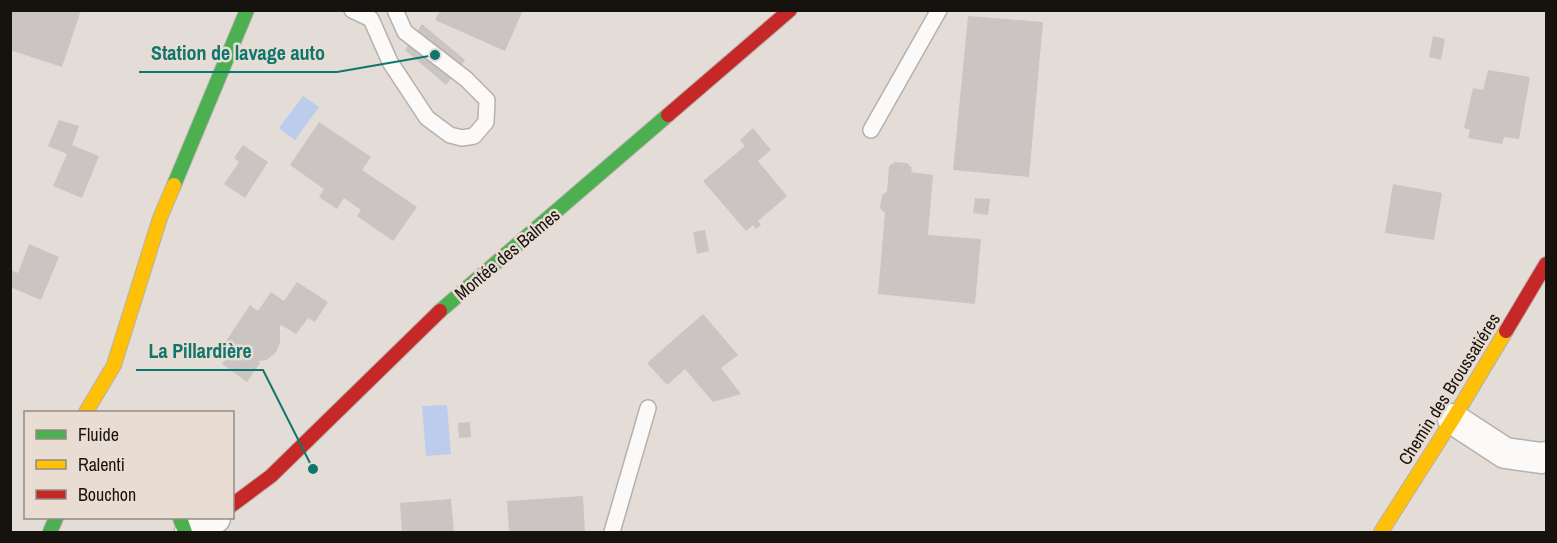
<svg xmlns="http://www.w3.org/2000/svg" width="1557" height="543" font-family="'Archivo Narrow',sans-serif">
<style>
.water{fill:#bbcced}
.building{fill:#cac4c2}
.lines{fill:none;stroke-linecap:round;stroke-linejoin:round}
.lane-casing{stroke:#b6b1ad;stroke-width:18}
.street-casing{stroke:#b6b1ad;stroke-width:33}
.fast-casing{stroke:#b6b1ad;stroke-width:16}
.slow-casing{stroke:#b6b1ad;stroke-width:16}
.jam-casing{stroke:#b6b1ad;stroke-width:16}
.lane{stroke:#fbfaf9;stroke-width:15}
.street{stroke:#fbfaf9;stroke-width:30}
.fast{stroke:#4caf50;stroke-width:14}
.slow{stroke:#ffc107;stroke-width:14}
.jam{stroke:#c62828;stroke-width:14}
.labels{text-anchor:middle;dominant-baseline:central;stroke-width:5;stroke-linejoin:round;paint-order:stroke}
.street-label{font-size:18px;fill:#16120e;stroke:#e9dcd2}
.leader{fill:none;stroke:#0f766e;stroke-width:2}
.callout-dot{fill:#0f766e;stroke:#e9dcd2;stroke-width:2}
.callout-label{font-size:20px;text-anchor:middle;font-weight:bold;fill:#0f766e;stroke:#e9dcd2;stroke-width:5;stroke-linejoin:round;paint-order:stroke}
</style>
<rect width="100%" height="100%" fill="#e4ddd7"/>
<!-- water -->
<g class="water">
<path d="M303,96L319,107L295,140L279,128Z"/>
<path d="M447,405L451,454L426,456L422,406Z"/>
</g>
<!-- building -->
<g class="building">
<path d="M10,10H81L62,67L10,50Z"/>
<path d="M440,10H523L505,51L435,20Z"/>
<path d="M968,16L1043,22L1029,177L953,170Z"/>
<path d="M422,24L465,60L446,85L405,50Z"/>
<path d="M1433,36L1445,39L1441,60L1429,57Z"/>
<path d="M1488,70L1530,77L1519,139L1504,137L1502,144L1468,138L1470,130L1464,128L1473,88L1483,90Z"/>
<path d="M59,120L79,126L72,145L99,156L82,198L53,186L67,154L48,146Z"/>
<path d="M319,122L371,157L362,170L417,207L393,241L357,216L361,210L344,198L337,209L319,197L324,189L290,165Z"/>
<path d="M753,128L771,150L758,161L787,196L758,221L761,225L756,229L753,225L746,231L703,181L745,146L740,140Z"/>
<path d="M243,145L268,162L245,198L224,184L239,162L234,158Z"/>
<path d="M895,162L907,163L912,168L911,172L933,175L928,235L981,239L975,304L878,294L885,213L880,208L882,195L887,192L889,166Z"/>
<path d="M1393,184L1442,193L1434,240L1385,233Z"/>
<path d="M975,198L990,199L988,215L973,213Z"/>
<path d="M705,230L709,251L697,254L693,232Z"/>
<path d="M29,244L59,257L41,300L10,287V270L18,273Z"/>
<path d="M297,282L328,302L315,322L308,318L296,334L281,325L280,327V343L276,352L267,360L258,361L260,363L247,382L222,364L234,346L226,341L250,305L258,311L271,292L284,301Z"/>
<path d="M703,314L738,355L721,368L741,394L713,402L685,369L667,385L647,363Z"/>
<path d="M470,422L471,437L459,438L458,423Z"/>
<path d="M583,496L585,532H509L507,501Z"/>
<path d="M451,499L454,532H402L400,503Z"/>
</g>
<g class="lines">
<defs>
<g id="lane">
<path d="M352,10L371,19L390,62L427,118L450,135L462,138L474,136L486,122L487,100L466,79L405,32L395,10"/>
<path d="M871,130L939,10"/>
<path d="M612,532L648,408"/>
</g>
<g id="street">
<path d="M1453,419L1505,453L1541,458L1546,457"/>
<path d="M190,532L215,518"/>
</g>
<g id="fast">
<path d="M174,185L247,10"/>
<path d="M440,311L668,115"/>
<path d="M180,518L185,532"/>
<path d="M50,532L56,518"/>
</g>
<g id="slow">
<path d="M86,412L114,365L160,218L174,185"/>
<path d="M1381,532L1453,419L1506,331"/>
</g>
<g id="jam">
<path d="M668,115L790,10"/>
<path d="M1506,331L1546,264"/>
<path d="M232,505L271,476L440,311"/>
</g>
</defs>
<!-- lane casing -->
<use href="#lane" class="lane-casing"/>
<!-- street casing -->
<use href="#street" class="street-casing"/>
<!-- fast casing -->
<use href="#fast" class="fast-casing"/>
<!-- slow casing -->
<use href="#slow" class="slow-casing"/>
<!-- jam casing -->
<use href="#jam" class="jam-casing"/>
<!-- lane -->
<use href="#lane" class="lane"/>
<!-- street -->
<use href="#street" class="street"/>
<!-- fast -->
<use href="#fast" class="fast"/>
<!-- slow -->
<use href="#slow" class="slow"/>
<!-- jam -->
<use href="#jam" class="jam"/>
</g>
<g class="labels">
<!-- street labels -->
<g class="street-label">
<text transform="translate(507 254) rotate(-40)">Montée des Balmes</text>
<text transform="translate(1449 389) rotate(-58)">Chemin des Broussatiéres</text>
</g>
</g>
<!-- callouts -->
<path class="leader" d="M435 55L337 72H139M313 469L263 370H136"/>
<g class="callout-dot">
<circle cx="435" cy="55" r="6"/>
<circle cx="313" cy="469" r="6"/>
</g>
<g class="callout-label">
<text x="238" y="60">Station de lavage auto</text>
<text x="200" y="358">La Pillardière</text>
</g>
<!-- border -->
<rect width="1557" height="543" fill="none" stroke="#16120e" stroke-width="24"/>
<!-- legend -->
<rect x="24" y="411" width="210" height="108" fill="#e9dcd2" stroke="#958b84" stroke-width="1.5"/>
<rect x="36" y="430" width="30" height="9" fill="#4caf50" stroke="#958b84" stroke-width="1.5"/>
<text x="78" y="441" font-size="18" fill="#16120e">Fluide</text>
<rect x="36" y="460" width="30" height="9" fill="#ffc107" stroke="#958b84" stroke-width="1.5"/>
<text x="78" y="471" font-size="18" fill="#16120e">Ralenti</text>
<rect x="36" y="490" width="30" height="9" fill="#c62828" stroke="#958b84" stroke-width="1.5"/>
<text x="78" y="501" font-size="18" fill="#16120e">Bouchon</text>
</svg>
